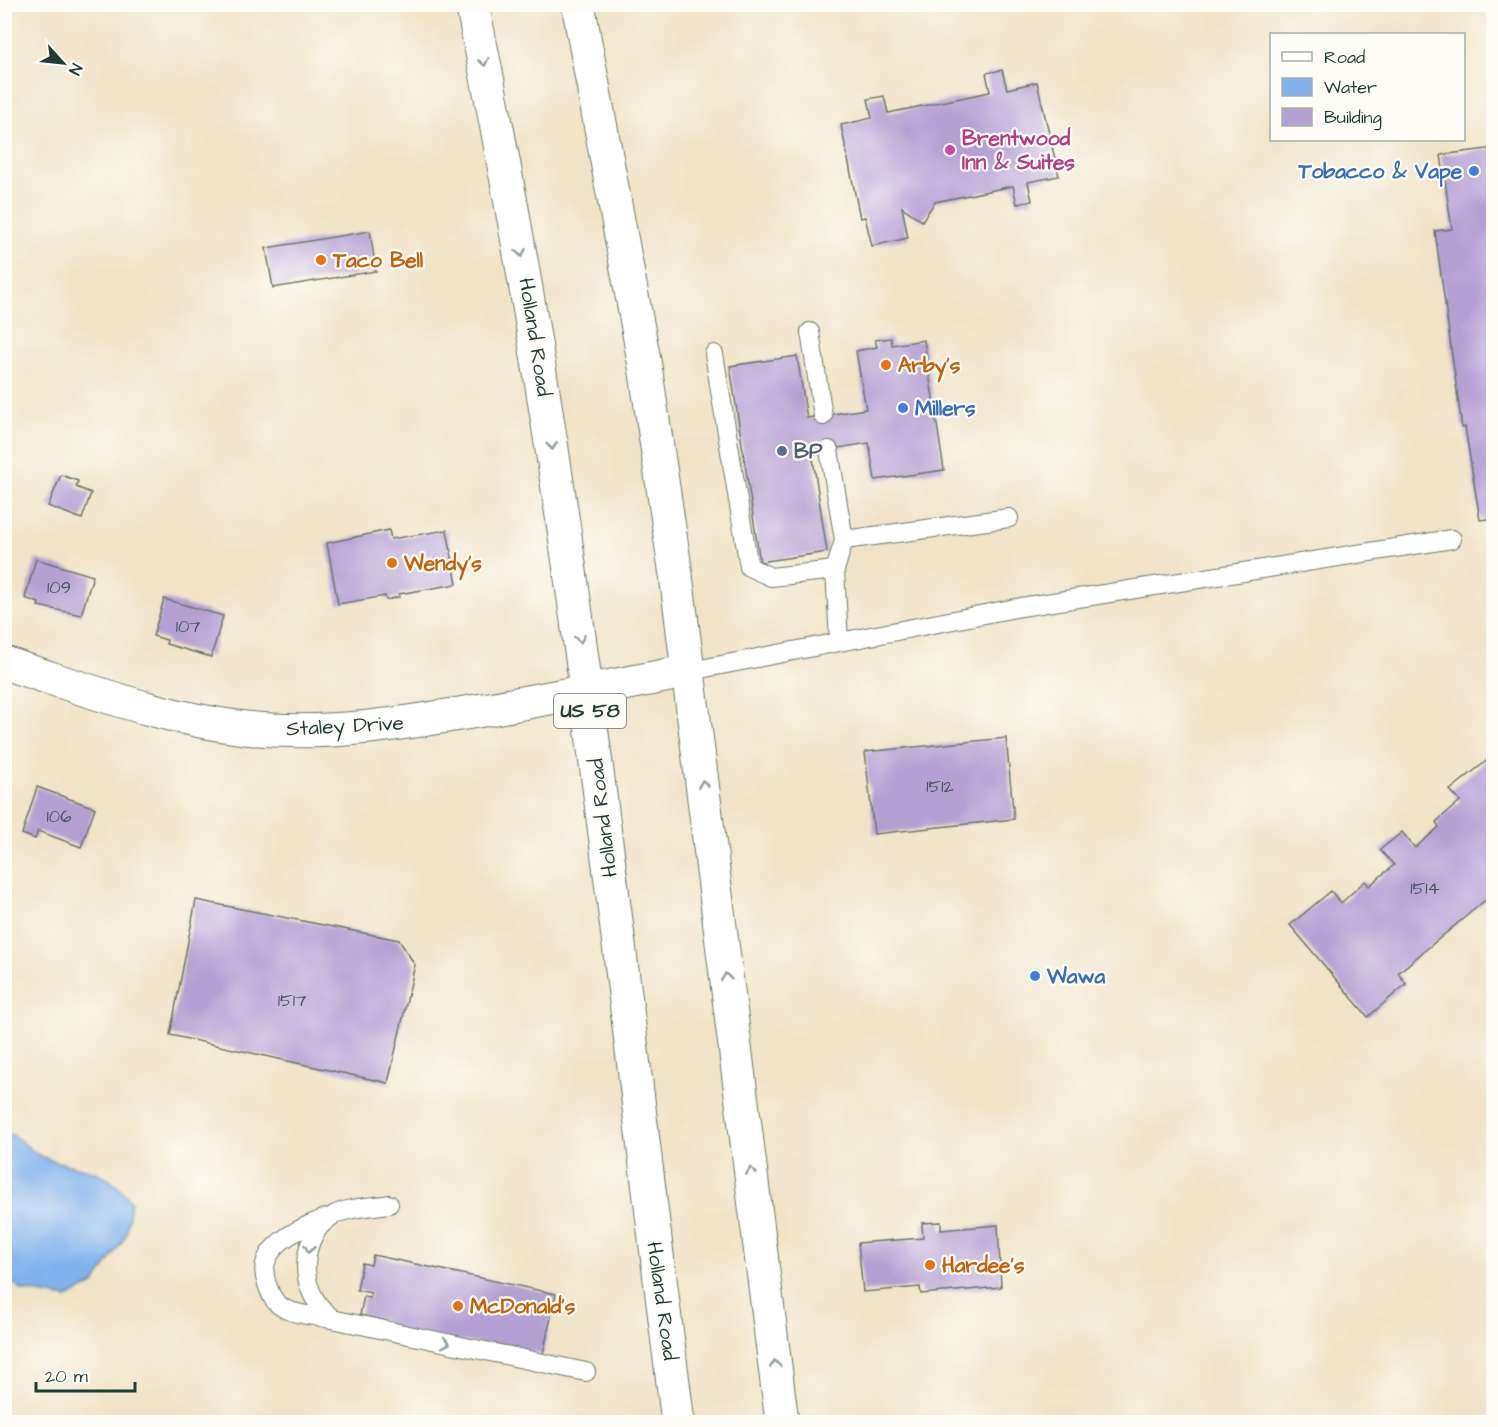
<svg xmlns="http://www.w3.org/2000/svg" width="1498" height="1427" font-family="'Architects Daughter',sans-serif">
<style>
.water{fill:#81b2ed;stroke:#507890;stroke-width:1.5}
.building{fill:#b5a0d4}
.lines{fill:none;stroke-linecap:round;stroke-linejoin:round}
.service-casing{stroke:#687767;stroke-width:20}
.minor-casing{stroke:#687767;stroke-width:35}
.trunk-casing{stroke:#687767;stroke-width:35}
.service{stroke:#fff;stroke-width:18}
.minor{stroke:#fff;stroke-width:33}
.trunk{stroke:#fff;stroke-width:33}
.oneway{stroke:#8f9e9a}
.hotel-dot{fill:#d1479c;stroke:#fdfcf7;stroke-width:2}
.shop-dot{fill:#3f7fe0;stroke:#fdfcf7;stroke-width:2}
.food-dot{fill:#e8710a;stroke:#fdfcf7;stroke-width:2}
.service-dot{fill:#5c6f8a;stroke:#fdfcf7;stroke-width:2}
.labels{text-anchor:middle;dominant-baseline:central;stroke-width:4.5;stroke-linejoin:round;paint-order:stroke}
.number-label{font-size:18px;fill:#44565c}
.shield{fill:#fdfcf7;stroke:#62766e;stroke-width:1.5}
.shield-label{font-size:20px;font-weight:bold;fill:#1f3d34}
.hotel-label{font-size:21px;font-weight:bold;fill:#b23c85;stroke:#fdfcf7;text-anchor:start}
.shop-label{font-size:21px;font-weight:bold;fill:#366cbe;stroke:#fdfcf7;text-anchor:start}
.food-label{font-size:21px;font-weight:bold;fill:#c56008;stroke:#fdfcf7;text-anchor:start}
.street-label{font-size:21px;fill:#1f3d34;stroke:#fdfcf7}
.service-label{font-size:21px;font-weight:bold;fill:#4e5e75;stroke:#fdfcf7;text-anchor:start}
</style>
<rect width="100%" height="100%" fill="#fdfcf7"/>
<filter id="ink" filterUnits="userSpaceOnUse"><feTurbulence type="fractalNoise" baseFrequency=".0167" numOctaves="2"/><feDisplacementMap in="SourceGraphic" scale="12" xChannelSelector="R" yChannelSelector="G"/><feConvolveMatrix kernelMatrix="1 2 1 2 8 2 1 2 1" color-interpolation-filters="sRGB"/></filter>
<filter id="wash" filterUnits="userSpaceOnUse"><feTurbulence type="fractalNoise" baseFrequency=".008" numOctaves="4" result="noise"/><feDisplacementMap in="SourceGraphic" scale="24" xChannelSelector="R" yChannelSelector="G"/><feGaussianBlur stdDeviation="1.35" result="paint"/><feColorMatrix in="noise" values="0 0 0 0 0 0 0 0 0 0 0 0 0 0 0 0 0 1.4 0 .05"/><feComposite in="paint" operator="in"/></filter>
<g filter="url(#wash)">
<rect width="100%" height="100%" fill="#f0e3c6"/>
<!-- water -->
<path class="water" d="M4,1132C20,1135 29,1152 43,1157C84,1174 97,1160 131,1201L126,1236L94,1284L67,1298L22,1290L5,1276Z"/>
<g id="blocks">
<!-- building -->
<g class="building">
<path d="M1002,70L1007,89L1037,82L1059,176L1028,182L1032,201L1017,204L1013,186L935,202L922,221L902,207L908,238L872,246L865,217L860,218L841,125L872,118L868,99L884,96L888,113L990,92L986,73Z"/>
<path d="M1494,148V518L1480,520L1465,427L1462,428L1435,231L1452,229L1441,155Z"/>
<path d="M370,231L376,271L273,288L266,248Z"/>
<path d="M891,338L892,345L924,340L944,470L875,480L869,443L812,452L827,552L760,562L730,366L797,356L807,418L866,409L856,351L877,347L875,340Z"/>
<path d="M61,475L78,481L76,487L91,493L82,519L48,506Z"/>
<path d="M389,530L391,539L447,530L457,584L399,594V597L386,600L385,596L338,604L327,543Z"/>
<path d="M36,559L93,576L81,615L38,606L39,603L25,598Z"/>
<path d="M164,599L223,616L211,657L166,644L167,640L153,636Z"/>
<path d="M1006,738L1014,819L874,834L865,752Z"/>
<path d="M1490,758L1494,762V893L1398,973L1406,984L1368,1017L1290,925L1331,891L1341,903L1365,881L1369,886L1394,865L1380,850L1402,832L1415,848L1439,827L1436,822L1460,801L1450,790Z"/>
<path d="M37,787L95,808L81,847L38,831L35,839L22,834Z"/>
<path d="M196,900L399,940L415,965L388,1083L170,1035Z"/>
<path d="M941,1222V1230L998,1225L1001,1287L921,1294L920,1287L863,1292L858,1243L923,1238L922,1223Z"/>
<path d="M373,1255L556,1294L543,1354L384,1329L386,1321L360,1315L364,1296L370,1298L371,1293L357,1290L362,1263L371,1265Z"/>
</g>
</g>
</g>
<g filter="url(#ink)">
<use href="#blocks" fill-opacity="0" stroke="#687767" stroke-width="1.5"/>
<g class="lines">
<defs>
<g id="service">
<path d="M810,332L823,416"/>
<path d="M714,354L749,567L771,577L835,570"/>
<path d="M829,450L844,540L1009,518"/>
<path d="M839,641L835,570L844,540"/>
<path d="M690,671L1021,607L1452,539"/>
<path d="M389,1204C373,1207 348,1207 334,1215C305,1231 298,1273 316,1301C320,1308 327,1313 332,1319L586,1372"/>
<path d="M326,1218C299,1228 253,1248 267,1284C270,1293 273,1302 282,1307C293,1315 318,1316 332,1319"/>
</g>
<path id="minor" d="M4,663C83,688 163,719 245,728C328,737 408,723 489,709C556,697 623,684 690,671"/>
<g id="trunk">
<path d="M472,4C571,472 617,949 678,1422"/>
<path d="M578,4L645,366L676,575L782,1422"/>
</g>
</defs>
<!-- service casing -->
<use href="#service" class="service-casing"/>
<!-- minor casing -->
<use href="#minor" class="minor-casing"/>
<!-- trunk casing -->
<use href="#trunk" class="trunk-casing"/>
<!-- service -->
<use href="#service" class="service"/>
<!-- minor -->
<use href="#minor" class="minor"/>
<!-- trunk -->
<use href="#trunk" class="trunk"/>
</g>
<!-- one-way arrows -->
<defs><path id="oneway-chevron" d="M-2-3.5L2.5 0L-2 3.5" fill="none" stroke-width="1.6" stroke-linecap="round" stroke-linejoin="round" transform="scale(1.5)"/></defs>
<g class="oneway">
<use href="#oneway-chevron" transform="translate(484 62) rotate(78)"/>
<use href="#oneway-chevron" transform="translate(521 253) rotate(80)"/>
<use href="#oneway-chevron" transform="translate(552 446) rotate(82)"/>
<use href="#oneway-chevron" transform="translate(580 639) rotate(81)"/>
<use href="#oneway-chevron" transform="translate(703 784) rotate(-97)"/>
<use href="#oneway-chevron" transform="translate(726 977) rotate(-97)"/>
<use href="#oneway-chevron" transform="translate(751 1171) rotate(-97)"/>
<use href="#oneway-chevron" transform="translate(309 1249) rotate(102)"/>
<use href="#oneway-chevron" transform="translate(446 1343) rotate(12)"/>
<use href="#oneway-chevron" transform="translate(775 1364) rotate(-97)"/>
</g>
</g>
<!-- markers -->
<circle class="hotel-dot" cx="950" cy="150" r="6"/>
<g class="shop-dot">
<circle cx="1474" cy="171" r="6"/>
<circle cx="903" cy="408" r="6"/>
<circle cx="1035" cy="976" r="6"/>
</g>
<g class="food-dot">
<circle cx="321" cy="260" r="6"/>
<circle cx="886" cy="365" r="6"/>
<circle cx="392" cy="563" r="6"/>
<circle cx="930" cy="1265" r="6"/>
<circle cx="458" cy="1306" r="6"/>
</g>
<circle class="service-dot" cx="782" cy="451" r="6"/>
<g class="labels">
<!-- number labels -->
<g class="number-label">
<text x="59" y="587">109</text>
<text x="188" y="626">107</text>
<text x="940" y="786">1512</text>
<text x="59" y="816">106</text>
<text x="1425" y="888">1514</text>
<text x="292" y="1000">1517</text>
</g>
<!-- shield labels -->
<rect class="shield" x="554" y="694" width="72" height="34" rx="4.5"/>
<g class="shield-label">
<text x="590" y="711">US 58</text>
</g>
<!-- hotel labels -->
<g class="hotel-label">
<text x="962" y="138">Brentwood<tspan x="962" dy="24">Inn &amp; Suites</tspan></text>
</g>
<!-- shop labels -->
<g class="shop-label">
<text x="1462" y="171" text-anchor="end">Tobacco &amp; Vape</text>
<text x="915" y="408">Millers</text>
<text x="1047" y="976">Wawa</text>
</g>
<!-- food labels -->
<g class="food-label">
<text x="333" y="260">Taco Bell</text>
<text x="898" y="365">Arby's</text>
<text x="404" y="563">Wendy's</text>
<text x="942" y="1265">Hardee's</text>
<text x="470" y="1306">McDonald's</text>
</g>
<!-- street labels -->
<g class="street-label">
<text transform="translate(535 337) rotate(81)">Holland Road</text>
<text transform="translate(345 726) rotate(-3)">Staley Drive</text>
<text transform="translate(603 818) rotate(-97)">Holland Road</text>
<text transform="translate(662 1301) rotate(82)">Holland Road</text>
</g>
<!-- service labels -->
<g class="service-label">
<text x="794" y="451">BP</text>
</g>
</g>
<!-- margin -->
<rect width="1498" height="1427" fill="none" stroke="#fdfcf7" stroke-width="24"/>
<!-- legend -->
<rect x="1270" y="33" width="195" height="108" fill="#fdfcf7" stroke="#a4b0a9" stroke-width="1.5"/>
<rect x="1282" y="52" width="30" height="9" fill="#ffffff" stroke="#a4b0a9" stroke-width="1.5"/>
<text x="1324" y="63" font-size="18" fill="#1f3d34">Road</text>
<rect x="1282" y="78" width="30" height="18" fill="#81b2ed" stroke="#a4b0a9" stroke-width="1.5"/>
<text x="1324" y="93" font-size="18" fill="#1f3d34">Water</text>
<rect x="1282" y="108" width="30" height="18" fill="#b5a0d4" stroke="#a4b0a9" stroke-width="1.5"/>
<text x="1324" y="123" font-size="18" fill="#1f3d34">Building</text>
<!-- north arrow -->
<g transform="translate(63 63) rotate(117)" stroke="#fdfcf7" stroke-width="4.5" paint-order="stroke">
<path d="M0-4.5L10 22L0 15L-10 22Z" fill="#1f3d34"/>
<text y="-9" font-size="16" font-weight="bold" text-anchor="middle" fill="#1f3d34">N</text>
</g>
<!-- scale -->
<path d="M36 1382v9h99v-9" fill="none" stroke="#1f3d34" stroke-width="3"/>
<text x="45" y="1382" font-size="18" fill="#1f3d34" stroke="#fdfcf7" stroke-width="4.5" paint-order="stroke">20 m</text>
</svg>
